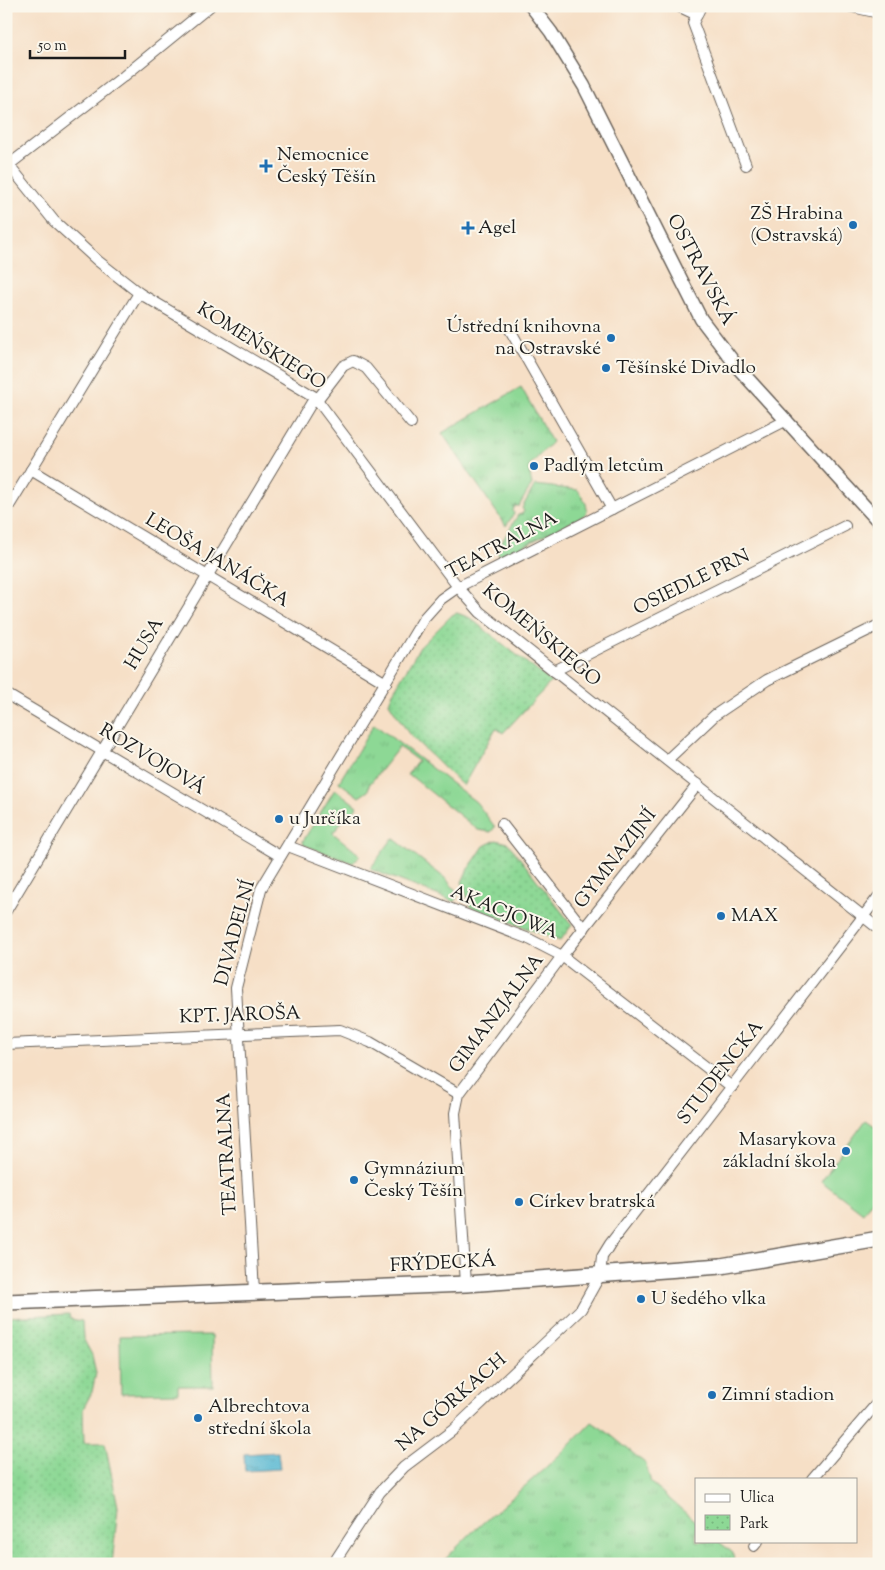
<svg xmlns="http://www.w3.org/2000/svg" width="885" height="1570" font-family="'Sorts Mill Goudy',serif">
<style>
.grass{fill:url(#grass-tufts);stroke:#547a58}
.park{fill:url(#park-dots);stroke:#547a58}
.pitch{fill:#8dd895;stroke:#547a58}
.water{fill:url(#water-ripples);stroke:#376976}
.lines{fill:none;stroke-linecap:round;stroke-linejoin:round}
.minor-casing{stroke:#686058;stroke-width:12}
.tertiary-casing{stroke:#686058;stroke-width:15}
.secondary-casing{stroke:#686058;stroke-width:18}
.minor{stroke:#fff;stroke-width:10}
.tertiary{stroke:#fff;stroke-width:12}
.secondary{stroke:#fff;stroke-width:15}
.poi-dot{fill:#1f6fb2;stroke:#fbf7ec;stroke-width:2}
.labels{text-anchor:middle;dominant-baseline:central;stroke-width:4;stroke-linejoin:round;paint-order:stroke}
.poi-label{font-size:19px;fill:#1c1c1c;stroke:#fbf7ec;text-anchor:start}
.street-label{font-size:19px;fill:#1c1c1c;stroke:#fbf7ec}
</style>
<defs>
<pattern id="grass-tufts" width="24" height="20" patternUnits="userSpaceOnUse" patternTransform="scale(1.25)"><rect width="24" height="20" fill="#8dd895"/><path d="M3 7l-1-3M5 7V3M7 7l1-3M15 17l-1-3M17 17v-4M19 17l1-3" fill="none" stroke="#79b980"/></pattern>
<pattern id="park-dots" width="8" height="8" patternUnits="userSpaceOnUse" patternTransform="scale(1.25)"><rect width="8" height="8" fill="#8dd895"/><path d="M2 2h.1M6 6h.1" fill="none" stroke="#79b980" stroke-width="1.8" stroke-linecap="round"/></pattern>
<pattern id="water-ripples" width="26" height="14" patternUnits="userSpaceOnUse" patternTransform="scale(1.25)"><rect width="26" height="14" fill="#52b6d1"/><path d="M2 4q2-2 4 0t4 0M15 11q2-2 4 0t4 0" fill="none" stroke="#4393a9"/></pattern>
</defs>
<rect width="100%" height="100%" fill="#fbf7ec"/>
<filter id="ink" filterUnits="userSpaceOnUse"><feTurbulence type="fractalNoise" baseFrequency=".02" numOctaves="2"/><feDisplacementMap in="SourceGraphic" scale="10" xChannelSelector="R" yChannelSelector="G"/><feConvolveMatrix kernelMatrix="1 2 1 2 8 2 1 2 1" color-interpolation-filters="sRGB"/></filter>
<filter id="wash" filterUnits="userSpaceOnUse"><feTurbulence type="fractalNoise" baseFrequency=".0096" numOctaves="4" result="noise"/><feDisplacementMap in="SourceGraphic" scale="20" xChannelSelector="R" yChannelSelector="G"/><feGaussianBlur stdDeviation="1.12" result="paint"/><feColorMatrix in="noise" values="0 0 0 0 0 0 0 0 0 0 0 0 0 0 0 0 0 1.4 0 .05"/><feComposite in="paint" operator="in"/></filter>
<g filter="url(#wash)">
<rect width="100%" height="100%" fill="#f6dfc6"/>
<!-- grass -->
<g class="grass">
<path d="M521,387L552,442L530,465L529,472L532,484L519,506H515L513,510L514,514L506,526L442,433Z"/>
<path d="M535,485L578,490C582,497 591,507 585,515L503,556L498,554L497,550L518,515L522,514L524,511L522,508Z"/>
<path d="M374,724L476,802L495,827L491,832L478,830L412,777L407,775L418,761L399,747L369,785L368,791L359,797L339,782Z"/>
<path d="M335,789L357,806L351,815L349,813L333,833L360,855L353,863L304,845L303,841Z"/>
<path d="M393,838L446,879L458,893L455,902L370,869Z"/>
<path d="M592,1422L607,1432L646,1464L651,1483L696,1522V1541H718L733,1553L734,1564H441C455,1549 469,1534 485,1521C521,1489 559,1458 592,1422Z"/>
</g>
<!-- park -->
<g class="park">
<path d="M457,613L470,618L551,682L503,733L496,728L463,786L409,734L389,703L393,692L420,647L452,615Z"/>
<path d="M496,840L508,843L572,925L560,941L471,907L462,882L467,871L484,846Z"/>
<path d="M69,1314L70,1319L82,1321L83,1338L92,1355L96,1373L92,1392L83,1409L84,1443H105L118,1507L112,1564H6V1317Z"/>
</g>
<!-- pitch -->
<g class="pitch">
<path d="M866,1120L879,1129V1191L863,1213L821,1181Z"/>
<path d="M212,1335L213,1386H178V1393L121,1394L120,1336Z"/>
</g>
<!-- water -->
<path class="water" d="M278,1452L280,1469L245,1471L244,1454Z"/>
</g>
<g filter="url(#ink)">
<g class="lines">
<defs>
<g id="minor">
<path d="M701,6L693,23L746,165"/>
<path d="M848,6L879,13"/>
<path d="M680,7L697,15"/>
<path d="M9,165L54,221L98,261L139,293L315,397L458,587L480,612L879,929"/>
<path d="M6,167L124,76L210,6"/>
<path d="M509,328L612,509"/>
<path d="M317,400L343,366L353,361L366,368L411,423"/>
<path d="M31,470L386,683"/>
<path d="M6,511L139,293"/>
<path d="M554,671L845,526"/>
<path d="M6,694L280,856"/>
<path d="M667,760L715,715L767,680L879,625"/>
<path d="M502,824L584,929"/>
<path d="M288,846L529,939L562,956L732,1087"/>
<path d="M6,911L315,397"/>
<path d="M6,1044L340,1030L370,1042L459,1094"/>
<path d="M466,1284L455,1113L459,1094L562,956L698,784"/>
<path d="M254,1291L236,988L261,889L424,618L441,599L458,587L787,420"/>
<path d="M812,1479L879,1401"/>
<path d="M754,1546L758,1541"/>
<path d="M333,1564L380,1492L404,1467L453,1430L581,1309L600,1275L602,1257L610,1244L879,896"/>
</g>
<path id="tertiary" d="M531,6L551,32L584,86L701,319L739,369L879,522"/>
<path id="secondary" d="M6,1302L466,1284L623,1273L721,1266L879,1239"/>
</defs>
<!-- minor casing -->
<use href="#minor" class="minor-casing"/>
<!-- tertiary casing -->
<use href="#tertiary" class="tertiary-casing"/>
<!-- secondary casing -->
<use href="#secondary" class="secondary-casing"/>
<!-- minor -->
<use href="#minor" class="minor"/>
<!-- tertiary -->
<use href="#tertiary" class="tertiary"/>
<!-- secondary -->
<use href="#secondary" class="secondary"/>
</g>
</g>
<!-- markers -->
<g class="poi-dot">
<path d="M263.5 158.5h5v5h5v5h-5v5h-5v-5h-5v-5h5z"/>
<circle cx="853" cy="225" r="5"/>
<path d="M465.5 220.5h5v5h5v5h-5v5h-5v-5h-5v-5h5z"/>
<circle cx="611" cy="338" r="5"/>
<circle cx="606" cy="368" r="5"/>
<circle cx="534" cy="466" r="5"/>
<circle cx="279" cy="819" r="5"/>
<circle cx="721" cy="916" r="5"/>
<circle cx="846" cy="1151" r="5"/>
<circle cx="354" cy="1180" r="5"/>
<circle cx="519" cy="1202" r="5"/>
<circle cx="641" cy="1299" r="5"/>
<circle cx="712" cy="1395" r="5"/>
<circle cx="198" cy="1418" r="5"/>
</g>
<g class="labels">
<!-- poi labels -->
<g class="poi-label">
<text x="277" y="155">Nemocnice<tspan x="277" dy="22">Český Těšín</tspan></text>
<text x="843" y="214" text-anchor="end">ZŠ Hrabina<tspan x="843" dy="22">(Ostravská)</tspan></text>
<text x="478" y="228">Agel</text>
<text x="601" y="327" text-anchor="end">Ústřední knihovna<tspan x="601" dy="22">na Ostravské</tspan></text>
<text x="616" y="368">Těšínské Divadlo</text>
<text x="544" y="466">Padlým letcům</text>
<text x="289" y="819">u Jurčíka</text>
<text x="731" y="916">MAX</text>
<text x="836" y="1140" text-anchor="end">Masarykova<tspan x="836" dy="22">základní škola</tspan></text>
<text x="364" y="1169">Gymnázium<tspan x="364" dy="22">Český Těšín</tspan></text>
<text x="529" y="1202">Církev bratrská</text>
<text x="651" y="1299">U šedého vlka</text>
<text x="722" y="1395">Zimní stadion</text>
<text x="208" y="1407">Albrechtova<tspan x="208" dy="22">střední škola</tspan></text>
</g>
<!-- street labels -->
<g class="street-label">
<text transform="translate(700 270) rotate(62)">OSTRAVSKÁ</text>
<text transform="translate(261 347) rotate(32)">KOMEŃSKIEGO</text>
<text transform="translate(502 546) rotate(-28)">TEATRALNA</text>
<text transform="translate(217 561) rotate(31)">LEOŠA JANÁČKA</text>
<text transform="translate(692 583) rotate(-26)">OSIEDLE PRN</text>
<text transform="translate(541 636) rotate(40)">KOMEŃSKIEGO</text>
<text transform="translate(145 644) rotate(-59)">HUSA</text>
<text transform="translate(152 760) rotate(31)">ROZVOJOVÁ</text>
<text transform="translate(616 859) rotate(-52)">GYMNAZIJNÍ</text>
<text transform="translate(504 913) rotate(22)">AKACJOWA</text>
<text transform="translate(236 933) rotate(-75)">DIVADELNÍ</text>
<text transform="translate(497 1014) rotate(-53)">GIMANZJALNA</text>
<text transform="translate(240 1016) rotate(-2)">KPT. JAROŠA</text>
<text transform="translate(721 1073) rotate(-52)">STUDENCKA</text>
<text transform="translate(228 1154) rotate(-93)">TEATRALNA</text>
<text transform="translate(443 1264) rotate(-3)">FRÝDECKÁ</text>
<text transform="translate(452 1403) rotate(-41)">NA GÓRKACH</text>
</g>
</g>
<!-- margin -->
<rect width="885" height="1570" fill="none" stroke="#fbf7ec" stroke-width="25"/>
<!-- legend -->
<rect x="695" y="1478" width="162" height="65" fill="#fbf7ec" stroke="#a29f99"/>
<rect x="705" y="1494" width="25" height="8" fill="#ffffff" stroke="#a29f99"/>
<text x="740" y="1502" font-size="15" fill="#1c1c1c">Ulica</text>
<rect x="705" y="1515" width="25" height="15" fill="url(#park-dots)" stroke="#a29f99"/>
<text x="740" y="1528" font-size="15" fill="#1c1c1c">Park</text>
<!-- scale -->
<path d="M30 50v8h95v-8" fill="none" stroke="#1c1c1c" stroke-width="2.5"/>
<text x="38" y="50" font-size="15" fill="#1c1c1c" stroke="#fbf7ec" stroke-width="4" paint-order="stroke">50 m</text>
</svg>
